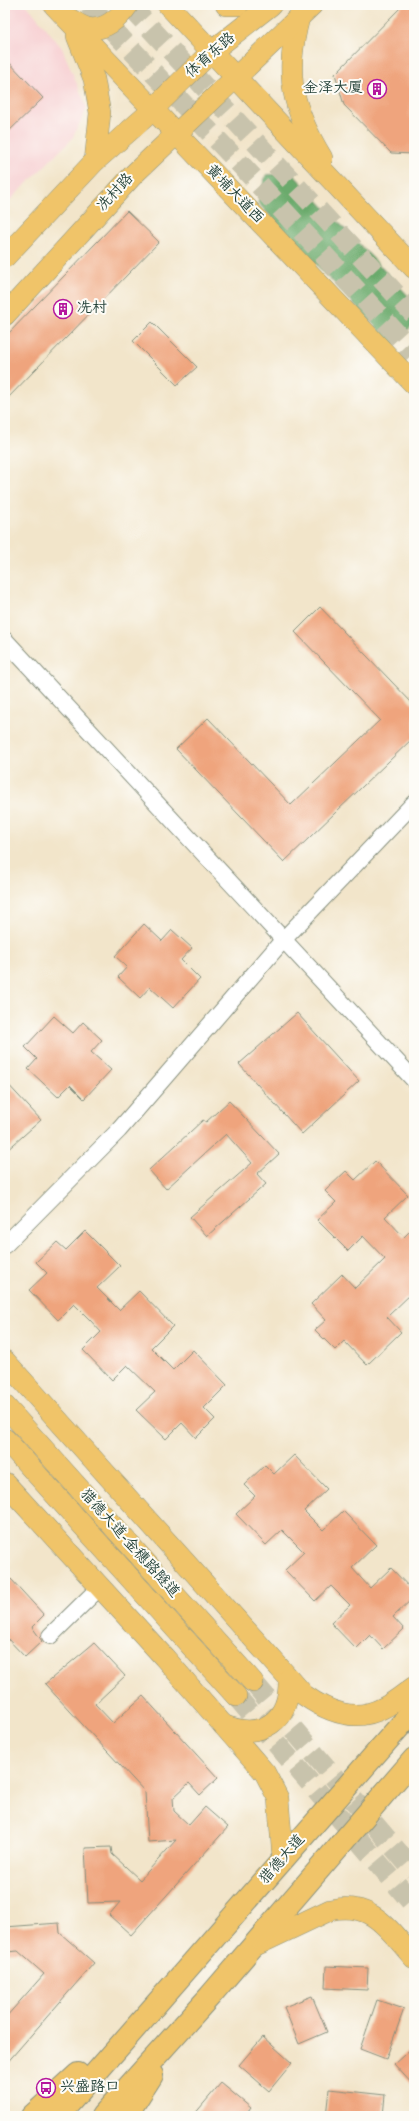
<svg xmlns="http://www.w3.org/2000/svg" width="419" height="2121" font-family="'Gochi Hand','LXGW WenKai TC',sans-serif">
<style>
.built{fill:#f7cfd2}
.forest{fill:#6baa6c;stroke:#457450}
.building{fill:#efa47d}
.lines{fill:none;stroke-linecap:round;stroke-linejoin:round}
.major-tunnel{stroke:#c8c3ac;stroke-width:21;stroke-dasharray:21 10;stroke-linecap:butt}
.minor-casing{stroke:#88917f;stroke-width:18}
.major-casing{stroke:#88917f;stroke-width:22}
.highway-casing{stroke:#88917f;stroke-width:24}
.minor{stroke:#fff;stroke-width:16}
.major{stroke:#f0c469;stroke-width:21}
.highway{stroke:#f0c469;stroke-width:22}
.labels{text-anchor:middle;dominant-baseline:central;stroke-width:4;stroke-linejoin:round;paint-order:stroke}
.street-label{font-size:15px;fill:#1f3d34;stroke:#fdfcf7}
.poi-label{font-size:15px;fill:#1f3d34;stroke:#fdfcf7;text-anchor:start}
</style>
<rect width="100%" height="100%" fill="#fdfcf7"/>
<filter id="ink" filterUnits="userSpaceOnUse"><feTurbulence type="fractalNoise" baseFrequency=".025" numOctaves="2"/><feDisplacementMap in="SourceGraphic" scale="8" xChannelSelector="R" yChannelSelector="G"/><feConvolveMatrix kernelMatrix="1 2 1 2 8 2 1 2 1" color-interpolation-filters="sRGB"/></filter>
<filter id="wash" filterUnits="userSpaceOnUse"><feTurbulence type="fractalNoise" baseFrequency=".012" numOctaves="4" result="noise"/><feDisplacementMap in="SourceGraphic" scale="16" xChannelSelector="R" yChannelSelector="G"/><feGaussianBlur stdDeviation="0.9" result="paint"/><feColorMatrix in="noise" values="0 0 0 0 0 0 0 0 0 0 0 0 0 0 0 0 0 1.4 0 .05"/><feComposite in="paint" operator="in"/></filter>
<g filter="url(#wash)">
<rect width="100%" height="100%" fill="#f2e5ca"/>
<!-- built -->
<path class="built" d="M5,5H27L62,48L87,108L72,139L5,205Z"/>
<!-- forest -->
<path class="forest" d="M292,173L414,302V324L393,345L258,203L266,175Z"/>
<g id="blocks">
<!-- building -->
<g class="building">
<path d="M403,5H414V154L391,153L344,105L335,74Z"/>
<path d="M5,58L43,98L5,135Z"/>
<path d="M127,211L159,242L5,401V337Z"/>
<path d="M152,322L197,367L177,385L133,341Z"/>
<path d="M320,607L414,705V737L284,862L176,749L208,718L291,805L380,720L295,632Z"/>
<path d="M144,924L162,941L172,930L192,948L181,960L200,979L173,1008L150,987L140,998L118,977L127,967L115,956Z"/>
<path d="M297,1013L359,1081L302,1134L239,1064Z"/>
<path d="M54,1016L73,1033L83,1022L102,1040L91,1052L111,1070L84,1099L70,1085L58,1097L28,1069L37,1059L25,1047Z"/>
<path d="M5,1081L41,1120L5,1152Z"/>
<path d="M229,1101L279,1154L257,1174L266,1184L207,1236L190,1217L252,1163L226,1134L166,1189L149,1170L203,1120L206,1122Z"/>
<path d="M375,1161L408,1195L385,1217L404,1237L414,1227V1291L387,1317L401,1332L367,1365L344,1341L335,1350L315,1330L326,1320L311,1304L342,1274L355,1288L385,1259L363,1236L348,1251L317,1220L336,1202L325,1191L346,1171L355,1180Z"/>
<path d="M85,1231L120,1266L97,1288L119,1310L139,1291L173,1326L151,1348L173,1370L193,1350L227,1385L204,1408L215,1419L196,1438L182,1423L166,1439L136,1410L155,1392L127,1365L112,1380L83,1350L101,1332L91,1321L74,1304L58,1320L29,1290L47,1273L36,1262L57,1242L66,1250Z"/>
<path d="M294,1455L327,1489L304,1511L323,1530L343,1511L376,1545L352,1568L370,1588L391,1568L414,1592V1597L393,1617L404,1629L383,1649L370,1635L356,1649L331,1623L350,1605L331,1586L315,1601L285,1570L304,1552L282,1530L266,1545L236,1514L255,1496L244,1485L265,1465L274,1474Z"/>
<path d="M11,1579L44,1615L32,1627L42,1641L25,1657L5,1636V1585Z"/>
<path d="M94,1643L125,1676L95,1704L113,1723L143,1696L218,1778L200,1795L189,1783L173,1798L174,1811L189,1825L205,1807L228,1827L131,1935L109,1915L120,1902L88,1903L85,1848L111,1847L112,1854L140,1880L176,1840L148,1842L145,1792L45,1684Z"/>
<path d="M59,1923L60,1933L94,1963L5,2065V2018L44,1974L18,1951L6,1952L5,1927Z"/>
<path d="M326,1966L368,1968L367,1990L325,1988Z"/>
<path d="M312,1996L327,2032L299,2044L284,2007Z"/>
<path d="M377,2000L404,2009L386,2059L360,2049Z"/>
<path d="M263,2037L292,2063L269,2091L239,2065Z"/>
<path d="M414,2046V2086L394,2064Z"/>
<path d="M221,2083L251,2108L245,2116H193Z"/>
<path d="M329,2089L385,2095L383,2116H326Z"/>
</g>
</g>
</g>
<g filter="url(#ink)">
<use href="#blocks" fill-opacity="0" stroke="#88917f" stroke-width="1"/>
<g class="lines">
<!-- major-tunnel -->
<g class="major-tunnel">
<path d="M89,5L243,167L414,353"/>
<path d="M129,5L414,314"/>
<path d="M253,1682L414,1871"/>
<path d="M236,1696L414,1905"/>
</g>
<defs>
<g id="minor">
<path d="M5,640L414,1080"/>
<path d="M5,1245L119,1130L284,939L414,803"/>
<path d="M50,1636L100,1587"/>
</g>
<g id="major">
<path d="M54,5L414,384"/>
<path d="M168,5L414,268"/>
<path d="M226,5H238"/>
<path d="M299,18C284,75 292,108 322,158"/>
<path d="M70,19C75,22 81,26 87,28C104,32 119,18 128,5"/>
<path d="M77,36L94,79L100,113L95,161"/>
<path d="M5,257L95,161L145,117L211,52L271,5"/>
<path d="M5,315L134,174L312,5"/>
<path d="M5,1361L304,1695C328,1712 355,1723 383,1708C394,1703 404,1694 414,1687"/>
<path d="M5,1406L253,1682"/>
<path d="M5,1439L236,1696"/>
<path d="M5,1483L164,1657L265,1773L278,1798L283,1859"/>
<path d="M223,1725C262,1741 290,1721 289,1679"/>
<path d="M254,1946L330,1910C373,1901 388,1929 414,1958"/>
</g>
<g id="highway">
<path d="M32,2116L78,2074"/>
<path d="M58,2116L414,1710"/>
<path d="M102,2116L210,1996L414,1759"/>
<path d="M126,2116L152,2075"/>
</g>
</defs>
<!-- minor casing -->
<use href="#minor" class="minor-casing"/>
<!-- major casing -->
<use href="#major" class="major-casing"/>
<!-- highway casing -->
<use href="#highway" class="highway-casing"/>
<!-- minor -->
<use href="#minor" class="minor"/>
<!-- major -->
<use href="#major" class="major"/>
<!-- highway -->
<use href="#highway" class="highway"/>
</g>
</g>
<!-- icons -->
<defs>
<symbol id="building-ring" viewBox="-11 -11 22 22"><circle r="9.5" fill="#fdfcf7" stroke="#b5179e" stroke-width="1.5"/><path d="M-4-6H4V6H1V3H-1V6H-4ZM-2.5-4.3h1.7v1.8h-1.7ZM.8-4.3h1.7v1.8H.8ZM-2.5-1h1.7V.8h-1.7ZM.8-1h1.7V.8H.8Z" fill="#b5179e"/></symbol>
<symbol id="bus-ring" viewBox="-11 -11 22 22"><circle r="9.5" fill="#fdfcf7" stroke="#b5179e" stroke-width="1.5"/><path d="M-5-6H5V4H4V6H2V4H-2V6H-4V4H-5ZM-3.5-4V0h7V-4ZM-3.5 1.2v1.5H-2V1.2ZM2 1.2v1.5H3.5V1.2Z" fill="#b5179e"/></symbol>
</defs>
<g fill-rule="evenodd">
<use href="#building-ring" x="366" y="78" width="22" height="22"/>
<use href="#building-ring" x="52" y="298" width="22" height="22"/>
<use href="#bus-ring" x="35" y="2077" width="22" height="22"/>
</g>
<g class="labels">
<!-- street labels -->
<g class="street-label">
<text transform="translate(211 56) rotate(-41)">体育东路</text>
<text transform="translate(116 193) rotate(-47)">冼村路</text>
<text transform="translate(234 195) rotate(46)">黄埔大道西</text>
<text transform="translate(129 1544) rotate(48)">猎德大道-金穗路隧道</text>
<text transform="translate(283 1860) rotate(-49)">猎德大道</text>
</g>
<!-- poi labels -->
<g class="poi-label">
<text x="363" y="89" text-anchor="end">金泽大厦</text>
<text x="77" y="309">冼村</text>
<text x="60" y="2088">兴盛路口</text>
</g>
</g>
<!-- margin -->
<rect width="419" height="2121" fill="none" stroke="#fdfcf7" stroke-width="20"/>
</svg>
